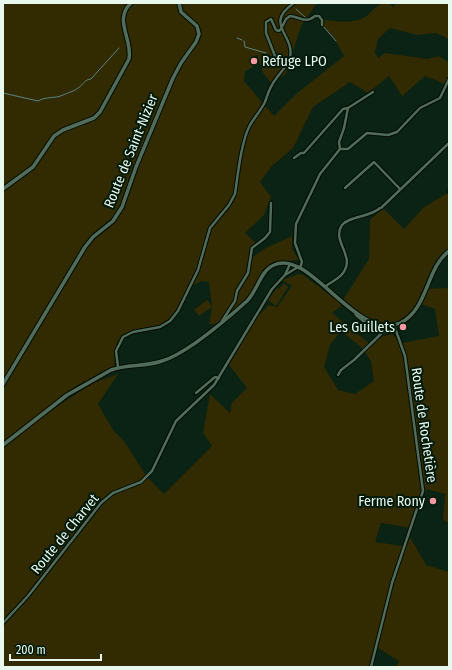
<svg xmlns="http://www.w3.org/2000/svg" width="452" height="670" font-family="'Fira Sans Condensed',sans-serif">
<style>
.green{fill:#322b01;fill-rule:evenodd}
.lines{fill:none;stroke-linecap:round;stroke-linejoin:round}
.stream{stroke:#588488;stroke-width:1}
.street-casing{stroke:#000c02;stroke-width:4.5}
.secondary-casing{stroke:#000c02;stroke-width:5.5}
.street{stroke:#516c5a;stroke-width:2.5}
.secondary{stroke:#516c5a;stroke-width:3.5}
.poi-dot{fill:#f49aa1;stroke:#021a0c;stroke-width:1.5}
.labels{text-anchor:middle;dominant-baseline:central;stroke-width:4;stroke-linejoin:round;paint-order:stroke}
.poi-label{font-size:14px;fill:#e9f8ed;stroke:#021a0c;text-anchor:end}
.street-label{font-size:14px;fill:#e9f8ed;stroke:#021a0c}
</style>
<rect width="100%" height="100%" fill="#0a2314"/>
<!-- green -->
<g class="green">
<path d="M3,3H317L301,26L286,74L271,83L263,73L257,55L250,61L253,67L245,71L244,81L274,116L295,95L344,56L334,38L323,26L324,20C335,21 352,24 363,18C374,13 373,3 389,3L394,8L395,3H449V39L436,33L417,35L390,28L378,39L375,52L378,58L385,53L427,59L439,56L448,62L449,53V75L445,84L425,76L402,96L389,76L368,93L350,82L313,107L293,148L272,166L260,182L271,197L264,215L245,233L255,242L250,259L266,248L292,236V249L299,260L273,262L262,271L250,294L222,324H209L212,307L199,316L194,310L207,300L212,306L209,282L201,281L192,286L198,273L199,264C191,279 180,311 167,321C144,339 111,318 115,366L76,386L49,412L93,383L118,374L98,404L113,430L124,441L147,477L164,494L212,446L203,433L210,394L230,413L232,403L247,388L229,365L257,317L269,305L277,307L292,286L282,280L299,274L303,275L341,303L369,259L370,220L383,208L404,229L423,208L447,193L449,195V249C435,255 429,276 423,289L449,288V523L443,520L445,494L426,489L411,528L381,523L375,542L402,546L410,537L426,565L449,572V667H396L399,661L378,648L370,667H3ZM421,304L435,309L439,336L402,343L392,334L383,336L371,345L332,313L342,305C360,318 385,340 407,322C412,317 417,310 421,304ZM341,331L362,348L371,361L374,381L355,394L338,390L324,367L330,345Z"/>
<path d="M284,283L288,287L276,306L268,300L277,288L279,289Z"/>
</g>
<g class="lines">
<!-- stream -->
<g class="stream">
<path d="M296,9L306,18"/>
<path d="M323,26L336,41"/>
<path d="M237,38L242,40"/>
<path d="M244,41L245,47L266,53"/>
<path d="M3,93L38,101C46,96 55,99 63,95C67,93 75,91 78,88C83,85 85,79 91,79L119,48"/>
</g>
<defs>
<g id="street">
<path d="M281,29L286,19L290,16C301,17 305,24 315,16H319L322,20V25"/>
<path d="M275,56L266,33V22L271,19L276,30L279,31L281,29"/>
<path d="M340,149H348L367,133L388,135L397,132L420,108L440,98L449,79"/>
<path d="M340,149L339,142L344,128L348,108L373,92"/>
<path d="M294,158L301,153H304L343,109L348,108"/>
<path d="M345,188L374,162L400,189"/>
<path d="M449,191V192"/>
<path d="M381,208L449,143"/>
<path d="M300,268L302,262L295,243L296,224L320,174L340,149"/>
<path d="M285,275L298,267"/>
<path d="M325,287C330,282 338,280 343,273C356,256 331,241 342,225C351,215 369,218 380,208"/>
<path d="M355,312L356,315C366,323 381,339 394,329"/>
<path d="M222,321L235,301L237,291L248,273L252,248L265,238L270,232L271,203"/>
<path d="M118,367L116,351L123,337L133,332L160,327L170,321L178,311L198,270L210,228L229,205L235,194C238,174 241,142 250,125C255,117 261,110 265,102C267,96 269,90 272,85C277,75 287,68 290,57C295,35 263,24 294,3"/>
<path d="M338,375L341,370L354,360L383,332"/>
<path d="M196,393L215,377L219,378"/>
<path d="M3,623L28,596L101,503L113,493L141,482L152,471L176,421L214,385L272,289L285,275L290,264"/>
<path d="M371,667L392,583L423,491L405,356L394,325"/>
</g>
<g id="secondary">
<path d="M3,189L33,167L54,136L63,130L94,118L100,112L129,59C133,39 113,20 131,3"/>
<path d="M3,384L85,247L93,237L113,221L122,207L136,167L173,78L181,63L196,42L199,34L197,26L181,12L179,3"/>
<path d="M3,445L67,395L111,370C127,364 145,367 162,361C186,354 228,318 247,301C258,290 260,271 274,265C310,248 356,342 400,323C428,310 426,268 449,251"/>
</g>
</defs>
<!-- street casing -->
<use href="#street" class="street-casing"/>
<!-- secondary casing -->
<use href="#secondary" class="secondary-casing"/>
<!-- street -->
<use href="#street" class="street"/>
<!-- secondary -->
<use href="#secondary" class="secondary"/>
</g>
<!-- markers -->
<g class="poi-dot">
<circle cx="254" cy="61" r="4"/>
<circle cx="403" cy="327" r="4"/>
<circle cx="433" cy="501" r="4"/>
</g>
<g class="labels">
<!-- poi labels -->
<g class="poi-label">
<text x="262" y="61" text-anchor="start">Refuge LPO</text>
<text x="395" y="327">Les Guillets</text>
<text x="425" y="501">Ferme Rony</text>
</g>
<!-- street labels -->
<g class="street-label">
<text transform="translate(131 151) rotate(-68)">Route de Saint-Nizier</text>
<text transform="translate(424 425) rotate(82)">Route de Rochetière</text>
<text transform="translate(65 534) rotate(-51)">Route de Charvet</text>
</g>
</g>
<!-- border -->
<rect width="452" height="670" fill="none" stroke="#e9f8ed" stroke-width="8"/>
<!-- scale -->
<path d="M10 654v6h91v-6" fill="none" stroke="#e9f8ed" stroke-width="2"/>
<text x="16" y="654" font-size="12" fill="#e9f8ed" stroke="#021a0c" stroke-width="3" paint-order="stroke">200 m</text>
</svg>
